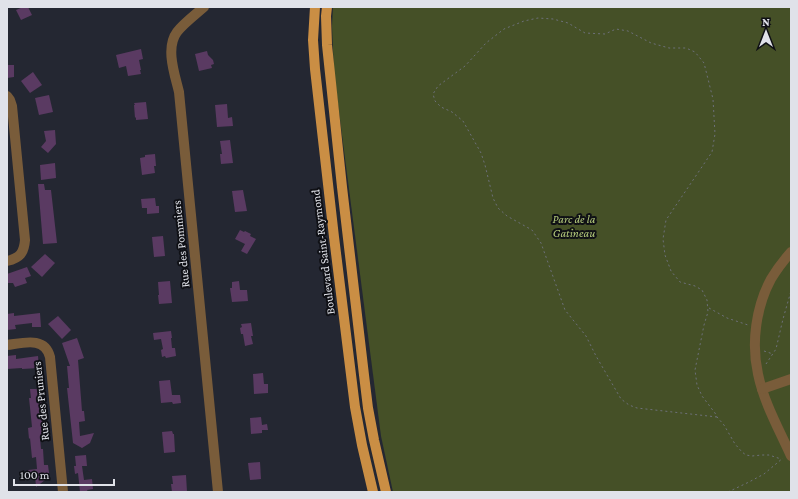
<svg xmlns="http://www.w3.org/2000/svg" width="798" height="499" font-family="'Crimson Pro',serif">
<style>
.green{fill:#455027}
.building{fill:#5a3a62}
.lines{fill:none;stroke-linecap:round;stroke-linejoin:round}
.path{stroke:#6d7079;stroke-width:1;stroke-dasharray:2 3;stroke-linecap:butt}
.minor{stroke:#795c3a;stroke-width:10}
.major{stroke:#ca8e44;stroke-width:10}
.labels{text-anchor:middle;dominant-baseline:central;stroke-width:4;stroke-linejoin:round;paint-order:stroke}
.park-label{font-size:12px;font-style:italic;fill:#b4ca7b;stroke:#0f1015}
.street-label{font-size:12px;fill:#e0e2e9;stroke:#0f1015}
</style>
<rect width="100%" height="100%" fill="#242732"/>
<!-- green -->
<path class="green" d="M333,7H791V492H393L381,436L334,73L332,26Z"/>
<!-- building -->
<g class="building">
<path d="M23,7H28L32,15L21,20L16,10Z"/>
<path d="M141,49L143,59L139,60L141,70H140L141,74L128,76L126,66L119,68L116,55Z"/>
<path d="M207,51L208,55L213,60L214,64L211,65L212,68L199,71L195,54Z"/>
<path d="M7,65H14V77L7,78Z"/>
<path d="M33,72L42,85L30,93L21,81Z"/>
<path d="M49,95L53,112L39,115L35,98Z"/>
<path d="M146,102L148,119L136,120V117L135,118L134,105H135L134,103Z"/>
<path d="M227,104L228,118L232,117L233,126L217,127L215,105Z"/>
<path d="M55,130L56,144L48,153L41,147L46,141L44,131Z"/>
<path d="M230,140L233,163L221,164L220,154H222L220,141Z"/>
<path d="M155,154L156,166H154L155,173L142,175L140,158L145,157V155Z"/>
<path d="M55,163L56,178L41,180L40,165Z"/>
<path d="M38,184H44L45,190H51L57,243L43,244Z"/>
<path d="M243,190L247,211L235,212L232,191Z"/>
<path d="M155,198L156,206H159V213L147,214V208H142L141,199Z"/>
<path d="M240,230L244,232L245,231L251,234L250,236L256,239L247,254L241,251L245,244L235,239Z"/>
<path d="M163,236L165,256L154,257L152,237Z"/>
<path d="M45,254L55,263L42,277L31,267Z"/>
<path d="M27,267L31,276L25,278L27,283L15,287L13,283H7V274Z"/>
<path d="M170,281L172,303L159,304L158,295H159L158,282Z"/>
<path d="M239,281L240,290H247L248,301L232,302L230,288H232V282Z"/>
<path d="M14,313V316L40,313L41,327H32V323L15,325L16,329L7,330V314Z"/>
<path d="M58,316L71,330L62,339L48,324Z"/>
<path d="M251,323L253,336H251L253,344L245,346L243,334H241L240,328L242,327L241,324Z"/>
<path d="M171,331L172,338H171L172,348H175L176,356L166,358L165,356L162,357L161,350L163,349L161,339L154,340L153,333Z"/>
<path d="M77,338L84,358L78,360L82,411H84L85,421L79,422L80,436L94,433L90,443L82,448L73,443L67,388H69L67,366H70L62,343Z"/>
<path d="M16,355V359L38,356L39,368L22,369V368L7,369V356Z"/>
<path d="M263,373L264,384H268V393L254,394L253,374Z"/>
<path d="M170,380L172,395H180L181,403L173,404L172,402L161,403L159,381Z"/>
<path d="M30,389H38L39,394H41L43,432H41L42,437L40,438L41,449H43L44,465H48L49,473L47,474V476H45V480L36,487L35,475H29L28,470L37,469L36,457L32,458L30,438L29,439L28,428L32,427L29,398H31Z"/>
<path d="M261,417L262,425L267,424L268,430H262V433L251,434L250,418Z"/>
<path d="M172,431L173,434H174L175,452L164,453L162,432Z"/>
<path d="M86,455L87,466H82L84,480L92,479L93,489L87,490L88,492H80L78,473L75,474L74,466H76L75,456Z"/>
<path d="M260,462L261,479L250,480L248,463Z"/>
<path d="M186,475L187,492H172L171,484H173L172,476Z"/>
</g>
<g class="lines">
<!-- path -->
<g class="path">
<path d="M709,308L727,318L748,325"/>
<path d="M764,351L773,354"/>
<path d="M766,364L776,349L783,319L791,291"/>
<path d="M717,417L637,408L629,405L621,399L596,356L586,336L565,310L541,243L532,230L507,216L498,208L493,198L485,165L481,153L463,121L452,112L441,107L435,101L433,94L438,86L465,66L486,43L504,29L524,21L538,18L553,19L568,23L585,33L605,34L616,29L628,31L651,43L669,48H686L695,52L704,63L713,99L715,134L712,152L666,220L663,239L665,255L671,271L680,282L695,286L702,290L707,300L708,312L704,325L695,370L697,385L702,396L715,413L717,417L724,425L735,444L742,452L746,455L752,456L762,455H769L781,459"/>
<path d="M728,492L749,482L764,474L783,458"/>
</g>
<!-- minor -->
<g class="minor">
<path d="M204,7C196,14 183,24 177,32C165,48 175,75 179,92L218,492"/>
<path d="M7,96L10,100L12,106L25,240C24,253 20,258 7,261"/>
<path d="M791,252C784,260 777,269 771,279C756,307 751,343 758,374C764,403 779,429 791,456"/>
<path d="M7,345C23,343 45,336 50,357L63,492"/>
<path d="M762,389L791,379"/>
</g>
<!-- major -->
<g class="major">
<path d="M315,7L313,40L315,69L334,237L355,407L362,445L373,492"/>
<path d="M327,7L326,16L327,45L342,187L364,375L368,408L374,440L386,492"/>
</g>
</g>
<g class="labels">
<!-- park labels -->
<g class="park-label">
<text x="574" y="219">Parc de la<tspan x="574" dy="14">Gatineau</tspan></text>
</g>
<!-- street labels -->
<g class="street-label">
<text transform="translate(181 244) rotate(-96)">Rue des Pommiers</text>
<text transform="translate(323 252) rotate(-97)">Boulevard Saint-Raymond</text>
<text transform="translate(41 401) rotate(-96)">Rue des Pruniers</text>
</g>
</g>
<!-- border -->
<rect width="798" height="499" fill="none" stroke="#e0e2e9" stroke-width="16"/>
<!-- north arrow -->
<g transform="translate(766 32)" stroke="#0f1015" stroke-width="3" paint-order="stroke">
<path d="M0-3L7 15L0 10L-7 15Z" fill="#e0e2e9"/>
<text y="-6" font-size="11" font-weight="bold" text-anchor="middle" fill="#e0e2e9">N</text>
</g>
<!-- scale -->
<path d="M14 479v6h100v-6" fill="none" stroke="#e0e2e9" stroke-width="2"/>
<text x="20" y="479" font-size="12" fill="#e0e2e9" stroke="#0f1015" stroke-width="3" paint-order="stroke">100 m</text>
</svg>
